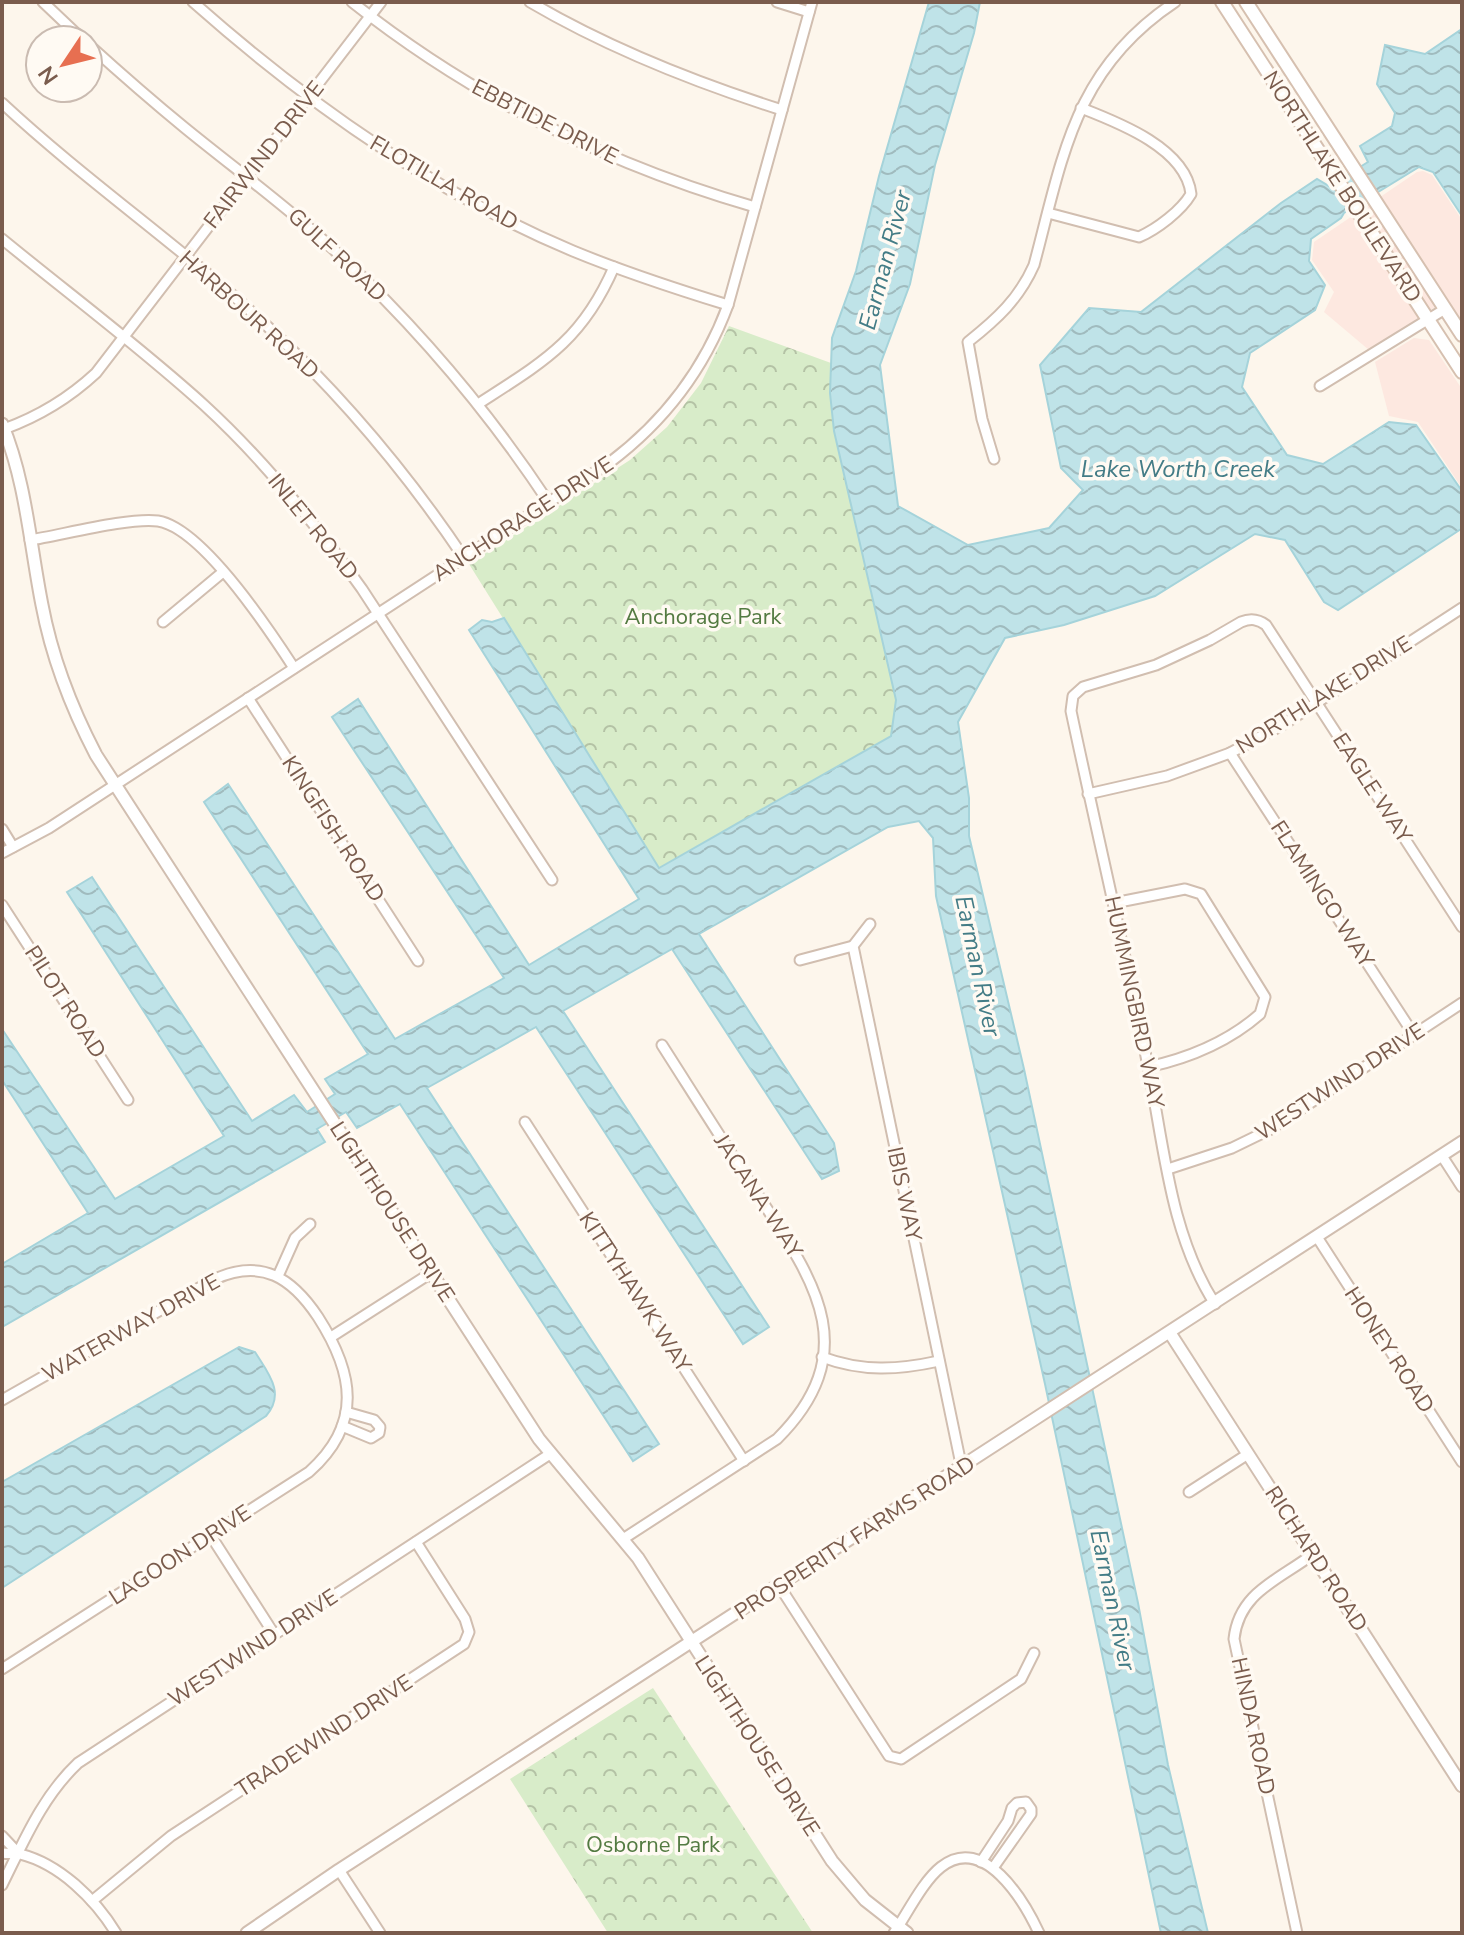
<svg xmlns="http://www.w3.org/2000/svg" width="1464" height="1935" font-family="'Nunito Sans',sans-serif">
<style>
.commercial{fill:#fde8e0}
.park{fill:url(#park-crowns)}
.water{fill:url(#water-waves);stroke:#a5d3da;stroke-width:2}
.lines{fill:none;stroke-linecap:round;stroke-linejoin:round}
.minor-casing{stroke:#d1beb0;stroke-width:13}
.tertiary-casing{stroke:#d1beb0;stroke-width:15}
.secondary-casing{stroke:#d6c0b0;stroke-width:16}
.minor{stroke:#fff;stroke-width:9}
.tertiary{stroke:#fff;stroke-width:11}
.secondary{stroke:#fff;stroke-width:12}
.labels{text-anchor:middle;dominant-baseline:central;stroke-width:7;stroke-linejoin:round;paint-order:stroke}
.street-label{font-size:22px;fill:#7a5c4d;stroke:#fffaf3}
.park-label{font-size:22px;fill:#537a41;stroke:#fffaf3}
.water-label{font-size:24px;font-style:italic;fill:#437c86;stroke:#fffaf3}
</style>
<defs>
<pattern id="park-crowns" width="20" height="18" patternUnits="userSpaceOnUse" patternTransform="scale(2)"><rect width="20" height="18" fill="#d8ecc9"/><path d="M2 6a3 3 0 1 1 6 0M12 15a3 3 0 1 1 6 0" fill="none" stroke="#b4c2a5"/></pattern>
<pattern id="water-waves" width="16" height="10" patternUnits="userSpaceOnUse" patternTransform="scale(2)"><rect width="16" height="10" fill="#bfe3e8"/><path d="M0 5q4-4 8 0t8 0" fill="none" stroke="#a0bbbe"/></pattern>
</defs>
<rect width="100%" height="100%" fill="#fdf6ec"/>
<!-- commercial -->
<g class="commercial">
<path d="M1423,171L1432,175L1462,220V323L1446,300L1369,350L1324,312L1334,292L1312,260L1314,242L1417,172Z"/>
<path d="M1414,338L1429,340L1462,389V488L1418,422L1389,416L1375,362Z"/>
</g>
<!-- park -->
<g class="park">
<path d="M729,326L831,363L830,393L896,700L891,736L659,868L469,564L630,460L667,427L701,383Z"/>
<path d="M653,1688L813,1933H608L510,1779Z"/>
</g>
<!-- water -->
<g class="water">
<path d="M929,2H980L974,33L935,165L910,284L880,365L898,506L968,545L1049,528L1083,490L1061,468L1040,365L1089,308L1141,312L1281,203L1317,179L1329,186L1368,162L1360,146L1392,126L1395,113L1377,84L1385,45L1425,54L1462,29V216L1433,172L1419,167L1344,213L1341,218L1311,239L1309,261L1325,285L1315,310L1250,353L1242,387L1287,455L1323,464L1389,422L1416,425L1462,491L1461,529L1338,610L1324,602L1285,540L1255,534L1155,596L1064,625L1005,638L958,722L969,798V836L1024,1069L1138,1603L1168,1765L1208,1933H1161L1045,1384L936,896L933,838L919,821L888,827L699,934L834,1143L839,1171L822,1179L672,949L563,1011L769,1327L743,1344L536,1027L427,1088L659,1444L633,1461L400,1104L357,1128L346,1112L317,1129L325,1142L2,1327V1264L88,1213L2,1080V1029L115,1199L224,1136L67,892L92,877L252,1121L294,1095L307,1112L335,1094L325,1079L368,1054L204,802L228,784L395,1039L504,978L332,717L358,699L529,965L639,899L469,630L482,620L492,622L504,618L659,868L891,736L896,700L834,431L830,393L832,338L856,271L879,176Z"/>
<path d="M239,1347L255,1352C268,1373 286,1393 266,1416L2,1588V1482Z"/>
</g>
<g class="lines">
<defs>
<g id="minor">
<path d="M43,2L83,40"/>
<path d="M193,2C307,103 432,192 573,251C624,272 676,289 728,305"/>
<path d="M352,2C472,97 609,165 755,207"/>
<path d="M530,2C610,49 694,82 782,110"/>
<path d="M777,2L809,12"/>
<path d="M88,44C120,73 152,101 185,128C234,168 285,205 332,248C414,324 487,409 549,503"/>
<path d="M2,103C87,182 183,248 267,326C342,396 407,473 464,558"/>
<path d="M1048,213L1139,237C1157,229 1181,211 1191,194C1186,148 1117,122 1081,108"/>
<path d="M2,239C69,294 139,346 204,405C264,460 315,523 362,589L552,880"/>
<path d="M1320,386L1445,309"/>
<path d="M478,404C543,362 582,341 614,267"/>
<path d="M4,429C40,416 68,399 96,373L381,2"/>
<path d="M994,459L982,419L968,342C997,319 1019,299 1034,265C1063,156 1074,69 1175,2"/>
<path d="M30,540C62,535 130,517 158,521C202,528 270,631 294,668"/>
<path d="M163,622L223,572"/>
<path d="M248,698L418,961"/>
<path d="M1230,753L1414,1035"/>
<path d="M1088,794L1167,776L1230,753L1284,724L1462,608"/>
<path d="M2,829L13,847"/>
<path d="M2,853L49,828L609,463C665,421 704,370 728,305L812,2"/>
<path d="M1114,903L1185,889L1201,894L1265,997L1260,1014C1228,1042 1189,1058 1148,1067"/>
<path d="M2,905L128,1100"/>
<path d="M870,924L853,946L962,1469"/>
<path d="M800,960L853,946"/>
<path d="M525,1122L744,1461"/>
<path d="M1442,1156L1462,1187"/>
<path d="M1168,1169L1232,1148L1269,1130L1462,1003"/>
<path d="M1317,1237L1462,1462"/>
<path d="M278,1276L295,1238L310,1224"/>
<path d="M1215,1304C1170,1234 1164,1146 1148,1066C1124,947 1096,829 1071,711L1073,696L1083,687L1156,665L1210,640L1241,622C1251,618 1258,619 1266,625L1462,927"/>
<path d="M331,1337L431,1273"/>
<path d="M822,1357C862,1372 898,1370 939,1361"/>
<path d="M2,1400L215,1279C262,1258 292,1278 318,1317C354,1373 363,1424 309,1472L2,1669"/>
<path d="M342,1426L371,1438L379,1433L380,1427L374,1420L346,1412"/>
<path d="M1189,1492L1248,1454"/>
<path d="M211,1536L274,1634"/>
<path d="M623,1539L777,1439C870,1346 807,1272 751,1184C721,1138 692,1092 662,1045"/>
<path d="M780,1587L889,1756L901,1759L1021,1679L1034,1653"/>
<path d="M2,1836L18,1853"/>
<path d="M2,1853C8,1854 14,1853 20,1854C60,1864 95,1899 116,1933"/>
<path d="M981,1862L1008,1821L1012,1808L1017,1803L1026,1802L1031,1809V1814L993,1868"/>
<path d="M339,1870L380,1933"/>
<path d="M2,1885C24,1841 42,1797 78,1763L550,1454"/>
<path d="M92,1901L171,1836L464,1644L469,1632L465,1619L416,1542"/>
<path d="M894,1933C907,1914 923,1881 941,1867C984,1833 1024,1901 1039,1933"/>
<path d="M1297,1933L1234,1639C1239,1592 1279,1580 1313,1554"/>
</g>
<g id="tertiary">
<path d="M2,424C26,481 30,545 42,605C52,658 71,707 96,755L539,1439L638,1558L832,1861L865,1900L907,1933"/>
<path d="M1170,1333L1462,1786"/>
<path d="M247,1933L339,1870L1462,1142"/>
</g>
<g id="secondary">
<path d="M1222,2L1462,372"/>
<path d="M1246,2L1462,335"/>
</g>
</defs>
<!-- minor casing -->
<use href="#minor" class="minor-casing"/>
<!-- tertiary casing -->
<use href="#tertiary" class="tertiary-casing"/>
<!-- secondary casing -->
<use href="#secondary" class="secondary-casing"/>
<!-- minor -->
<use href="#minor" class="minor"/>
<!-- tertiary -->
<use href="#tertiary" class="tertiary"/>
<!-- secondary -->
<use href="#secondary" class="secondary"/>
</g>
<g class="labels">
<!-- street labels -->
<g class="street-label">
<text transform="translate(545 122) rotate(27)">EBBTIDE DRIVE</text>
<text transform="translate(264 155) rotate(-52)">FAIRWIND DRIVE</text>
<text transform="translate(444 183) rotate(30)">FLOTILLA ROAD</text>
<text transform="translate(1342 187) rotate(57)">NORTHLAKE BOULEVARD</text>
<text transform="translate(337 255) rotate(43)">GULF ROAD</text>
<text transform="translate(249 315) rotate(42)">HARBOUR ROAD</text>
<text transform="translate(523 519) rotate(-33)">ANCHORAGE DRIVE</text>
<text transform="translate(313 527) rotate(51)">INLET ROAD</text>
<text transform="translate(1324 695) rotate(-32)">NORTHLAKE DRIVE</text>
<text transform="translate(1372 788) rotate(57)">EAGLE WAY</text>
<text transform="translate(333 829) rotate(57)">KINGFISH ROAD</text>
<text transform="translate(1322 894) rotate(57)">FLAMINGO WAY</text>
<text transform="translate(65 1002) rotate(57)">PILOT ROAD</text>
<text transform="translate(1134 1002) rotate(78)">HUMMINGBIRD WAY</text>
<text transform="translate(1340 1082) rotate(-33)">WESTWIND DRIVE</text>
<text transform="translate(904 1194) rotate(78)">IBIS WAY</text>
<text transform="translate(758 1196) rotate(57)">JACANA WAY</text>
<text transform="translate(392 1212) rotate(57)">LIGHTHOUSE DRIVE</text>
<text transform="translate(635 1292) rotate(57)">KITTYHAWK WAY</text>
<text transform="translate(131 1328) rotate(-29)">WATERWAY DRIVE</text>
<text transform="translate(1389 1350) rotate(57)">HONEY ROAD</text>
<text transform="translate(855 1538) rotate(-33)">PROSPERITY FARMS ROAD</text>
<text transform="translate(180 1555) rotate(-33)">LAGOON DRIVE</text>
<text transform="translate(1316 1559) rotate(57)">RICHARD ROAD</text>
<text transform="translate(253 1648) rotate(-33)">WESTWIND DRIVE</text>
<text transform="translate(1253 1726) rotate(78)">HINDA ROAD</text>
<text transform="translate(324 1736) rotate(-33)">TRADEWIND DRIVE</text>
<text transform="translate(757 1746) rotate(57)">LIGHTHOUSE DRIVE</text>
</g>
<!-- park labels -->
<g class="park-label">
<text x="703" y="617">Anchorage Park</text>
<text x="653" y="1845">Osborne Park</text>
</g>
<!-- water labels -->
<g class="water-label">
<text transform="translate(885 260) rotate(-75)">Earman River</text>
<text x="1178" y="469">Lake Worth Creek</text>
<text transform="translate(978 966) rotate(78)">Earman River</text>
<text transform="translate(1113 1600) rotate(78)">Earman River</text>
</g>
</g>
<!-- border -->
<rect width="1464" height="1935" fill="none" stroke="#7a5c4d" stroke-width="8"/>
<!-- north arrow -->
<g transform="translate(64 64) rotate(235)"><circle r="38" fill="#fffaf3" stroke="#cabbb1" stroke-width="2"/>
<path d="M0-6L14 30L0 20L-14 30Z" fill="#e76f51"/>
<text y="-12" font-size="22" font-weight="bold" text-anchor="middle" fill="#7a5c4d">N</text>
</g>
</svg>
